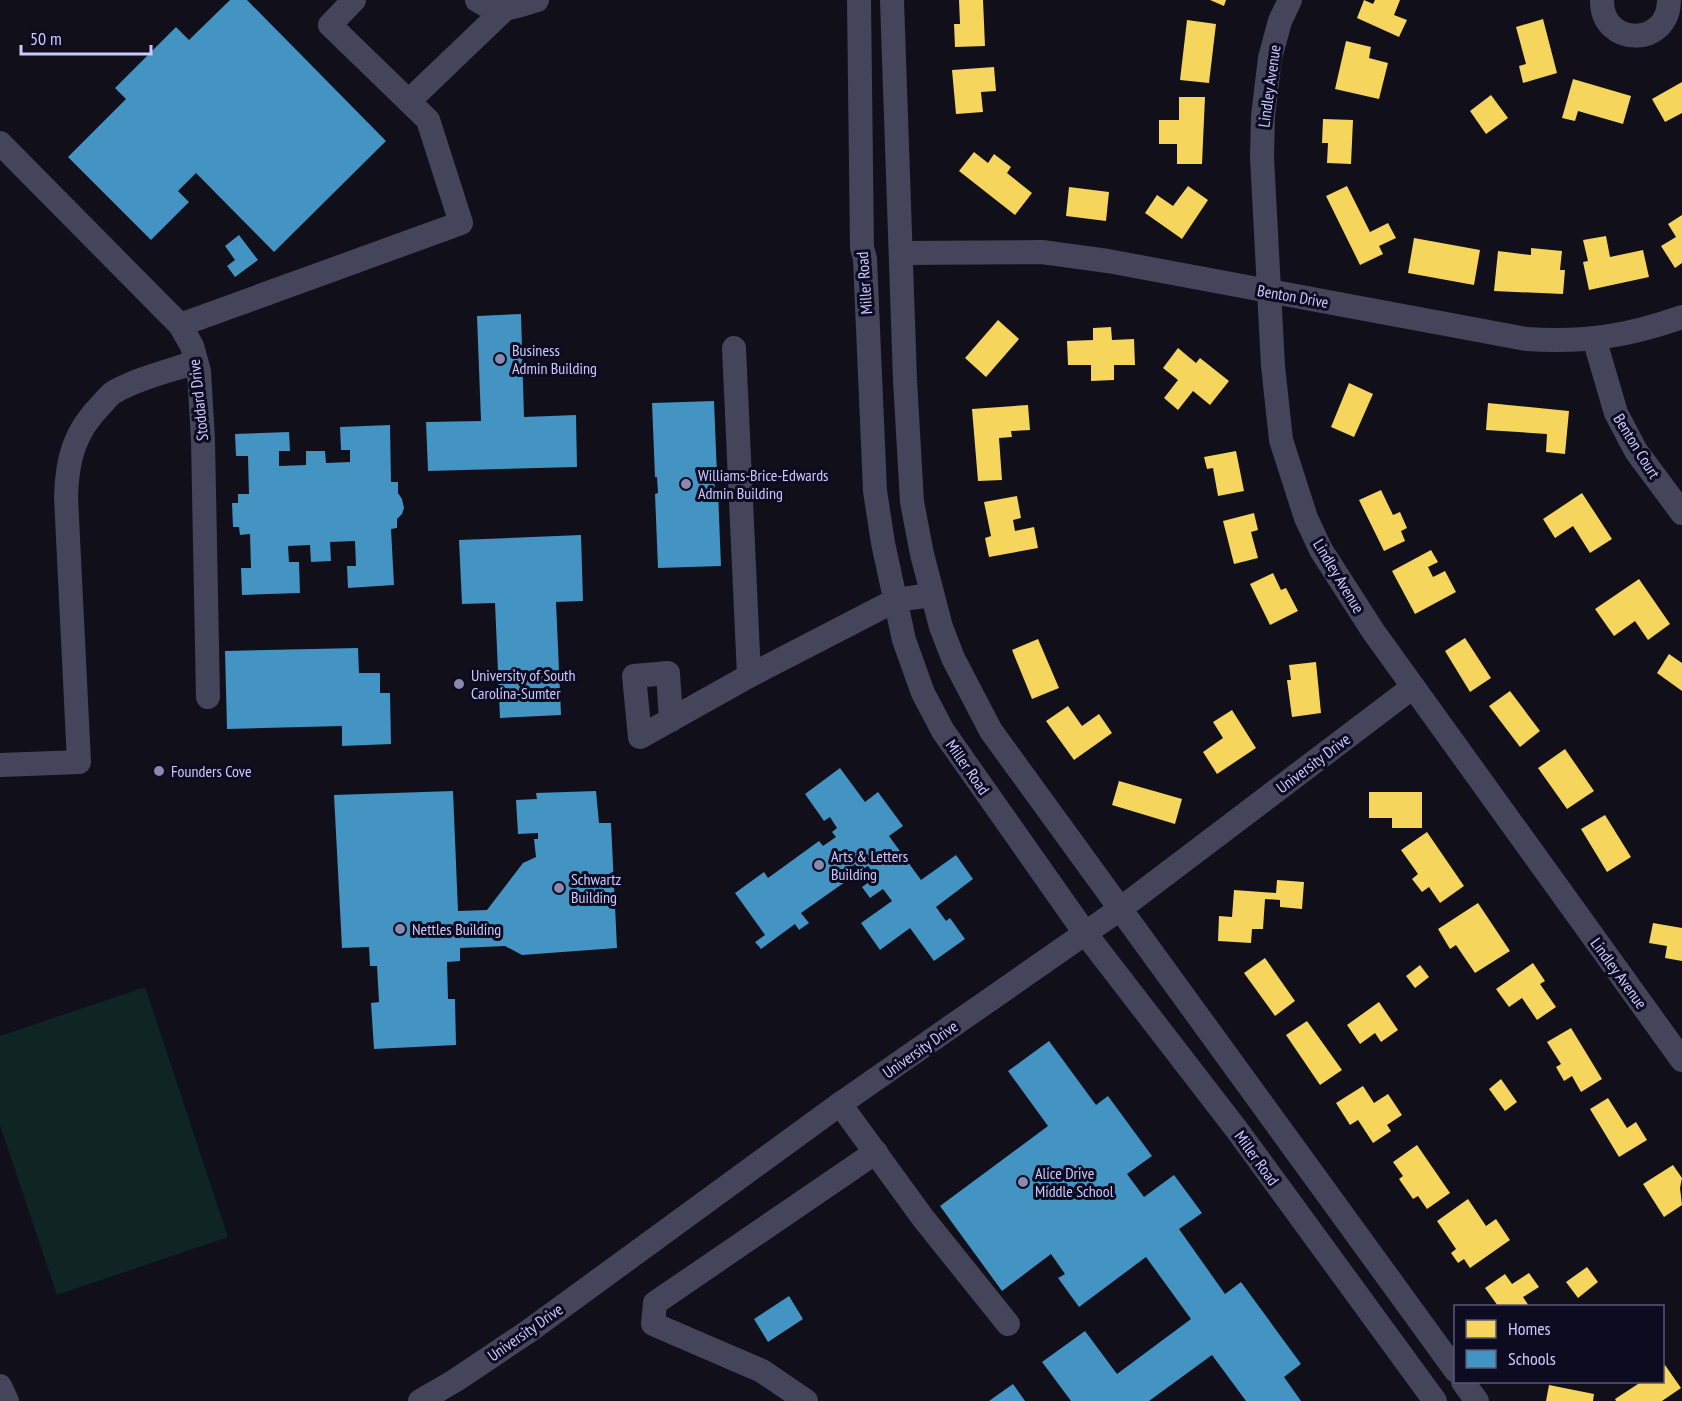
<svg xmlns="http://www.w3.org/2000/svg" width="1682" height="1401" font-family="'PT Sans Narrow',sans-serif">
<style>
.green{fill:#0e2524}
.homes{fill:#f6d55c}
.schools{fill:#4393c3}
.lines{fill:none;stroke-linecap:round;stroke-linejoin:round}
.minor{stroke:#44455b;stroke-width:24}
.poi-dot{fill:#8a89af;stroke:#0d0b1f;stroke-width:2}
.labels{text-anchor:middle;dominant-baseline:central;stroke-width:6;stroke-linejoin:round;paint-order:stroke}
.street-label{font-size:16px;fill:#cccaff;stroke:#0d0b1f}
.poi-label{font-size:16px;fill:#cccaff;stroke:#0d0b1f;text-anchor:start}
</style>
<rect width="100%" height="100%" fill="#100f1a"/>
<!-- green -->
<path class="green" d="M145,987L228,1237L57,1295L0,1125V1036Z"/>
<!-- homes -->
<g class="homes">
<path d="M959,0H983L985,46L955,47L954,24H960Z"/>
<path d="M1210,0H1226L1224,6Z"/>
<path d="M1364,0L1373,4L1375,0H1400L1394,15L1407,20L1399,37L1357,18Z"/>
<path d="M1543,19L1557,73L1523,83L1519,66L1526,64L1516,27Z"/>
<path d="M1187,20L1216,24L1209,83L1180,80Z"/>
<path d="M1346,41L1371,47L1369,58L1388,63L1379,99L1335,89Z"/>
<path d="M994,67L996,91L981,92L983,112L956,114L952,70Z"/>
<path d="M1573,79L1631,96L1623,124L1578,111L1575,121L1562,118Z"/>
<path d="M1682,82V113L1665,122L1652,99Z"/>
<path d="M1491,95L1508,118L1486,134L1470,111Z"/>
<path d="M1179,97H1205L1202,164H1177V144H1159V120H1179Z"/>
<path d="M1323,119L1353,120L1351,164L1327,163L1328,143H1322Z"/>
<path d="M974,152L988,163L994,154L1011,167L1007,173L1032,193L1015,215L959,171Z"/>
<path d="M1188,186L1208,200L1182,239L1145,213L1157,195L1173,206Z"/>
<path d="M1347,186L1370,232L1388,223L1396,238L1379,246L1383,254L1360,265L1326,196Z"/>
<path d="M1069,187L1109,192L1106,221L1066,216Z"/>
<path d="M1682,215V263L1675,268L1661,246L1676,237L1668,224Z"/>
<path d="M1606,236L1610,257L1643,250L1649,277L1589,290L1583,262L1588,261L1583,240Z"/>
<path d="M1414,238L1480,250L1474,285L1408,273Z"/>
<path d="M1531,248L1562,251L1560,270H1565L1563,294L1494,291L1498,251L1531,255Z"/>
<path d="M998,320L1019,339L986,377L965,358Z"/>
<path d="M1111,327L1112,340L1134,339L1135,365H1114V380L1091,381V365H1068L1067,341L1093,340V328Z"/>
<path d="M1178,348L1196,363L1200,358L1229,381L1210,405L1193,391L1178,410L1164,398L1178,380L1163,368Z"/>
<path d="M1349,383L1373,394L1354,437L1331,427Z"/>
<path d="M1488,403L1569,411L1565,454L1546,452L1547,434L1486,430Z"/>
<path d="M1028,405L1030,430L1011,431L1012,437L999,438L1002,480L978,481L972,409Z"/>
<path d="M1236,451L1244,491L1218,496L1213,468L1207,469L1204,457Z"/>
<path d="M1381,490L1393,515L1400,512L1407,528L1401,531L1405,541L1384,551L1359,500Z"/>
<path d="M1582,493L1612,539L1590,553L1573,526L1555,538L1543,519Z"/>
<path d="M1017,496L1021,518L1013,520L1015,531L1034,527L1038,548L989,557L985,538L991,536L984,502Z"/>
<path d="M1254,513L1258,530L1251,532L1258,558L1234,564L1223,521Z"/>
<path d="M1431,550L1438,562L1428,567L1433,577L1445,571L1456,592L1415,614L1392,571Z"/>
<path d="M1273,573L1281,590L1286,588L1298,611L1270,625L1250,584Z"/>
<path d="M1639,579L1670,624L1648,640L1635,621L1614,636L1595,609Z"/>
<path d="M1465,638L1491,678L1470,692L1445,651Z"/>
<path d="M1038,639L1059,688L1032,699L1012,650Z"/>
<path d="M1669,654L1682,663V691L1657,673Z"/>
<path d="M1316,662L1321,713L1292,717L1287,680H1291L1289,665Z"/>
<path d="M1510,691L1540,731L1520,747L1489,706Z"/>
<path d="M1068,706L1082,726L1099,714L1112,733L1074,760L1046,721Z"/>
<path d="M1232,710L1256,748L1217,774L1203,752L1223,738L1213,722Z"/>
<path d="M1565,749L1594,791L1567,809L1538,768Z"/>
<path d="M1119,781L1182,799L1175,824L1112,805Z"/>
<path d="M1369,792H1422V828H1392V818H1369Z"/>
<path d="M1605,815L1631,857L1607,872L1581,829Z"/>
<path d="M1427,832L1464,886L1440,903L1429,887L1422,892L1412,879L1418,874L1401,850Z"/>
<path d="M1277,880L1304,882L1302,909L1280,907V900L1265,899L1263,929H1252L1251,943L1218,941L1219,916L1232,917L1234,890L1276,893Z"/>
<path d="M1478,903L1510,951L1475,973L1456,945L1450,949L1438,929Z"/>
<path d="M1653,923L1682,928V961L1665,958L1667,946L1649,943Z"/>
<path d="M1265,958L1295,1001L1275,1016L1244,973Z"/>
<path d="M1533,963L1545,981L1540,984L1556,1007L1537,1020L1522,998L1509,1007L1496,989Z"/>
<path d="M1420,965L1429,977L1415,988L1406,976Z"/>
<path d="M1379,1002L1398,1030L1381,1042L1375,1033L1360,1044L1347,1025Z"/>
<path d="M1307,1021L1342,1070L1320,1085L1286,1035Z"/>
<path d="M1571,1028L1602,1079L1581,1092L1572,1076L1564,1081L1556,1067L1561,1064L1547,1042Z"/>
<path d="M1501,1079L1517,1102L1505,1111L1489,1089Z"/>
<path d="M1363,1086L1374,1103L1388,1094L1402,1115L1387,1125L1391,1131L1373,1143L1358,1120L1350,1125L1336,1103Z"/>
<path d="M1608,1098L1627,1128L1636,1122L1647,1140L1619,1157L1590,1109Z"/>
<path d="M1417,1145L1450,1193L1427,1209L1418,1196L1413,1199L1399,1179L1403,1176L1393,1162Z"/>
<path d="M1673,1165L1682,1178L1680,1188L1682,1205L1664,1217L1643,1184Z"/>
<path d="M1468,1199L1486,1226L1496,1219L1510,1240L1470,1268L1464,1259L1458,1263L1451,1253L1456,1249L1437,1221Z"/>
<path d="M1587,1267L1598,1282L1578,1298L1566,1282Z"/>
<path d="M1529,1273L1539,1287L1523,1297L1529,1306H1498L1485,1288L1505,1274L1512,1284Z"/>
<path d="M1665,1365L1681,1388L1662,1401H1616L1615,1399L1641,1382H1662V1366Z"/>
<path d="M1549,1385L1594,1394L1593,1401H1546Z"/>
</g>
<!-- schools -->
<g class="schools">
<path d="M230,0H247L386,141L274,252L196,173L178,191L189,202L151,240L68,157L126,99L115,88L176,27L189,40Z"/>
<path d="M239,235L258,260L235,277L227,266L235,260L225,246Z"/>
<path d="M521,314L524,417L576,415L577,467L428,471L426,422L481,421L477,316Z"/>
<path d="M714,401L717,475H714L715,491H718L721,566L658,568L655,494L658,493L657,477H655L652,403Z"/>
<path d="M390,425L391,482H398V493L402,499L404,508L402,514L397,519V528L391,529L394,585L348,588L347,566H356L355,541L330,542L331,561L311,562L310,545L288,546L289,562H299L300,593L242,595L241,568H251L250,534L240,535L239,527H233L232,503H238V494H249L248,456H236L235,434L289,432L290,451H279V466L306,465V451H325L326,463L350,462V450H341L340,427Z"/>
<path d="M581,535L583,601L556,602L561,715L500,718L495,603L462,604L459,540Z"/>
<path d="M358,648L359,673H380V693H390L391,744L342,746V726L227,729L225,651Z"/>
<path d="M840,768L865,802L878,792L903,826L889,836L921,880L956,855L973,879L936,907L946,921L950,918L965,939L934,961L910,928L880,950L861,923L892,901L883,889L870,898L862,887L876,877L868,866L860,871L855,864L840,875L845,882L801,913L809,923L799,930L795,924L761,949L755,942L765,935L735,893L764,872L768,878L819,841L823,846L836,837L832,832L837,828L830,817L824,821L805,794Z"/>
<path d="M453,791L458,911L487,910L523,863L536,857L534,839H538V833L518,834L516,800L537,799L536,793L596,791L599,823H611L617,948L522,955L505,946L460,948V961L447,962L448,999H455L456,1045L374,1049L371,1003L379,1002L377,966H370L369,947L342,948L334,795Z"/>
<path d="M1049,1041L1096,1105L1108,1096L1152,1156L1127,1174L1144,1197L1174,1175L1202,1213L1179,1229L1225,1294L1241,1282L1301,1364L1284,1377L1301,1401H1246L1212,1355L1149,1401H1071L1042,1362L1085,1331L1117,1374L1191,1319L1146,1257L1079,1307L1058,1278L1065,1274L1051,1254L1002,1291L940,1206L1048,1126L1008,1071Z"/>
<path d="M789,1296L803,1319L768,1342L754,1319Z"/>
<path d="M1013,1384L1025,1401H989Z"/>
</g>
<g class="lines">
<!-- minor -->
<g class="minor">
<path d="M477,0C499,15 514,7 537,0"/>
<path d="M859,0L862,248L865,259L875,491L883,543L904,640L923,693L943,731L1085,933L1237,1130L1435,1401"/>
<path d="M892,0L905,380L912,502L922,554L941,627L953,658L991,731L1456,1371"/>
<path d="M1290,0L1280,21L1270,58L1263,116L1262,157L1273,366L1281,440L1306,518L1321,550L1373,631L1682,1060"/>
<path d="M1602,0C1601,47 1669,48 1669,0"/>
<path d="M410,100L504,10"/>
<path d="M0,143L180,325L192,346L199,371L203,440L208,697"/>
<path d="M901,253L1042,252L1108,261L1526,339C1584,343 1628,336 1682,317"/>
<path d="M180,325L461,223L428,120L330,25L354,0"/>
<path d="M1594,338L1616,413L1636,451L1682,513"/>
<path d="M734,348L749,676"/>
<path d="M671,720L668,673L634,676L640,737L749,676L896,600L931,595"/>
<path d="M0,765L79,762L66,497C67,460 74,432 101,405C105,401 109,395 114,392C139,378 169,371 196,362"/>
<path d="M840,1104L923,1218L1008,1324"/>
<path d="M1463,1382L1477,1401"/>
<path d="M0,1386L7,1401"/>
<path d="M420,1401L456,1380L529,1331L840,1104L1120,909L1413,687"/>
<path d="M806,1401L762,1371L653,1324L655,1303L876,1152"/>
</g>
</g>
<!-- markers -->
<g class="poi-dot">
<circle cx="500" cy="359" r="6"/>
<circle cx="686" cy="484" r="6"/>
<circle cx="459" cy="684" r="6"/>
<circle cx="159" cy="771" r="6"/>
<circle cx="819" cy="865" r="6"/>
<circle cx="559" cy="888" r="6"/>
<circle cx="400" cy="929" r="6"/>
<circle cx="1023" cy="1182" r="6"/>
</g>
<g class="labels">
<!-- street labels -->
<g class="street-label">
<text transform="translate(1269 86) rotate(-82)">Lindley Avenue</text>
<text transform="translate(864 283) rotate(-94)">Miller Road</text>
<text transform="translate(1293 296) rotate(10)">Benton Drive</text>
<text transform="translate(198 400) rotate(-96)">Stoddard Drive</text>
<text transform="translate(1637 446) rotate(58)">Benton Court</text>
<text transform="translate(1339 576) rotate(59)">Lindley Avenue</text>
<text transform="translate(1313 763) rotate(-37)">University Drive</text>
<text transform="translate(968 767) rotate(55)">Miller Road</text>
<text transform="translate(1619 973) rotate(54)">Lindley Avenue</text>
<text transform="translate(920 1049) rotate(-35)">University Drive</text>
<text transform="translate(1257 1158) rotate(54)">Miller Road</text>
<text transform="translate(525 1332) rotate(-35)">University Drive</text>
</g>
<!-- poi labels -->
<g class="poi-label">
<text x="512" y="350">Business<tspan x="512" dy="18">Admin Building</tspan></text>
<text x="698" y="475">Williams-Brice-Edwards<tspan x="698" dy="18">Admin Building</tspan></text>
<text x="471" y="675">University of South<tspan x="471" dy="18">Carolina-Sumter</tspan></text>
<text x="171" y="771">Founders Cove</text>
<text x="831" y="856">Arts &amp; Letters<tspan x="831" dy="18">Building</tspan></text>
<text x="571" y="879">Schwartz<tspan x="571" dy="18">Building</tspan></text>
<text x="412" y="929">Nettles Building</text>
<text x="1035" y="1173">Alice Drive<tspan x="1035" dy="18">Middle School</tspan></text>
</g>
</g>
<!-- legend -->
<rect x="1454" y="1305" width="210" height="78" fill="#0d0b1f" stroke="#595779" stroke-width="1.5"/>
<rect x="1466" y="1320" width="30" height="18" fill="#f6d55c" stroke="#595779" stroke-width="1.5"/>
<text x="1508" y="1335" font-size="18" fill="#cccaff">Homes</text>
<rect x="1466" y="1350" width="30" height="18" fill="#4393c3" stroke="#595779" stroke-width="1.5"/>
<text x="1508" y="1365" font-size="18" fill="#cccaff">Schools</text>
<!-- scale -->
<path d="M21 45v9h130v-9" fill="none" stroke="#cccaff" stroke-width="3"/>
<text x="30" y="45" font-size="18" fill="#cccaff" stroke="#0d0b1f" stroke-width="4.5" paint-order="stroke">50 m</text>
</svg>
